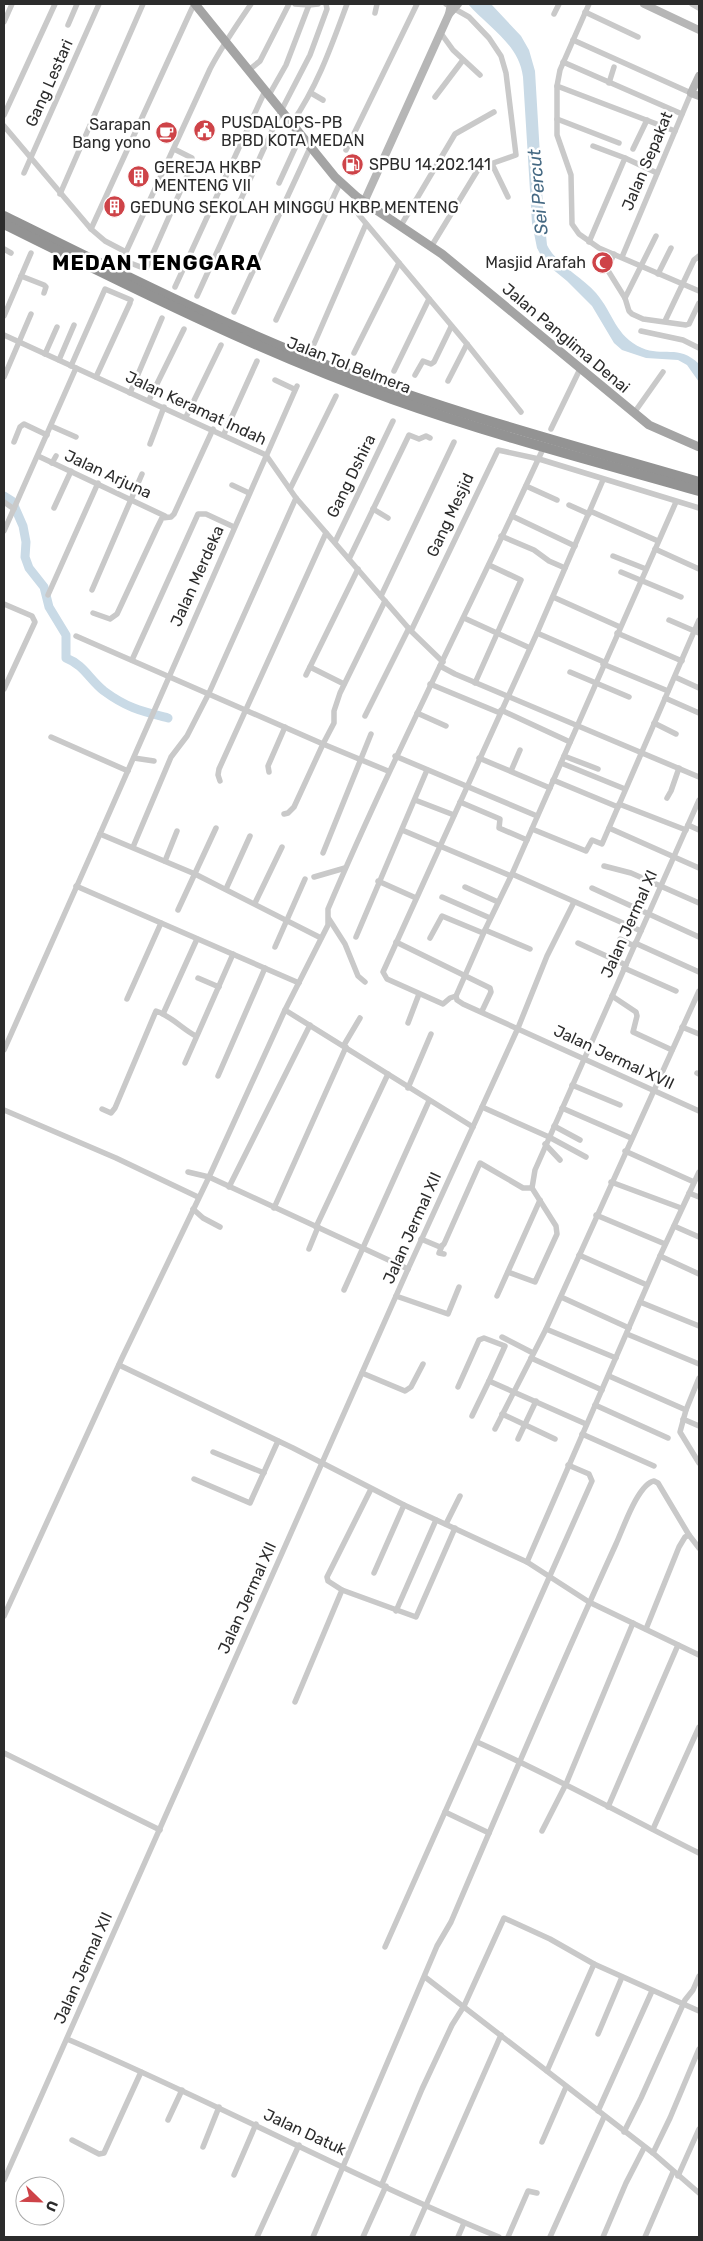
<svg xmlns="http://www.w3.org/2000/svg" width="703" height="2241" font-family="Rubik,sans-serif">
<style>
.water{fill:#c9dae6}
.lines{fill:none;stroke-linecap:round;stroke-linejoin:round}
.river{stroke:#c9dae6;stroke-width:9}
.street{stroke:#c9c9c9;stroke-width:5.5}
.secondary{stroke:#b6b6b6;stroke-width:8}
.primary{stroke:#a4a4a4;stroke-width:9}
.highway{stroke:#939393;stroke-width:10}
.labels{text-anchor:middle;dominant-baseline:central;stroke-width:5;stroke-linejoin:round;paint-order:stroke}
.street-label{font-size:16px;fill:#2c2c2c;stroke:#fff}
.poi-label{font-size:16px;fill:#2c2c2c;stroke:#fff;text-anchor:start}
.water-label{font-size:18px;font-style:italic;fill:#456983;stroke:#fff}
.district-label{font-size:21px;font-weight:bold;letter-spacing:1px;fill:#000;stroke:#fff}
</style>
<rect width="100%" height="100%" fill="#fff"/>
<!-- water -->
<path class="water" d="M468,4H491L521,36L529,50L535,71L543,206L547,245C557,265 581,276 596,293C614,314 615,336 642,348C662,357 679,344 699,364V382L687,365L678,360L646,358L622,350L614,343L592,306L567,281L545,263L537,248L532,223L523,77C519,44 488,27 468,4Z"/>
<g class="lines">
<!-- river -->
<path class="river" d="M4,496L12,501L23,526L26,542L25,557L29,568L44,587L49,607L66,635V658C84,665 89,679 104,691C127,708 141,711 168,718"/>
<!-- street -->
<g class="street">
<path d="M295,4L309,5L318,4"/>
<path d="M589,4L560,70L557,86V135L571,175L572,224L579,234L599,248L699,291"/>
<path d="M692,4L699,8"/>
<path d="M585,12L638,37"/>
<path d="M375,13L377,4"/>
<path d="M554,14L559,4"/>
<path d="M4,22L12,4"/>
<path d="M68,25L77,4"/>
<path d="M440,32L453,50L480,75"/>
<path d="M573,40L691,93L622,257"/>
<path d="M563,62L682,114"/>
<path d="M249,70L260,61L289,4"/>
<path d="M609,83L614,67"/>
<path d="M557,86L675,131"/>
<path d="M311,93L323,100"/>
<path d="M269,95L286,65L309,5"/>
<path d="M435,97L463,60"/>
<path d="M4,115L55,4"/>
<path d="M557,119L619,143"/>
<path d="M292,123C318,85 331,47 347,4"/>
<path d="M4,126L91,229L105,241L126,252"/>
<path d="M174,149L192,158L191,167L146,269L125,261L126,252L210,69C222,46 237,25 251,4"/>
<path d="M633,149L647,120"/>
<path d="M346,150L417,4"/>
<path d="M625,158L657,173"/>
<path d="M492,164L508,197"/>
<path d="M24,173L99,4"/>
<path d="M279,183L301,135"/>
<path d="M60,194L143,4"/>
<path d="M357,197L355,207L359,215L467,344L521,412"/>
<path d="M400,227L455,134L494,112"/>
<path d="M91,229L194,4"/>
<path d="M589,242L625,158L593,146"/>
<path d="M431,247L479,168L516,155L506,73L501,56L489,38L469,17L446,4"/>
<path d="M4,249L11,253"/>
<path d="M614,254L607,269L625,298L629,311L632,314L643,319L686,325L689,324L699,303"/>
<path d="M658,274L671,248"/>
<path d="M21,276L44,285L46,287L44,293"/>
<path d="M175,287L265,91"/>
<path d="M197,296L281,111L310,55L327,9L326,4"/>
<path d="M625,298L656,236"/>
<path d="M234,312L310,148"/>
<path d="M4,316L31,253"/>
<path d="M276,320L340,183"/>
<path d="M665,321L694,260L699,256"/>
<path d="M641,331L683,340L699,348"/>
<path d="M4,335L266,455L296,498L411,631L443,662"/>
<path d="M314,344L366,224"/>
<path d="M354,353L399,263"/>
<path d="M45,354L57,327"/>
<path d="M59,360L74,325"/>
<path d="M71,366L105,289L131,300"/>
<path d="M394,371L429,299"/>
<path d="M415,375L423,361L431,364L434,362L451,327"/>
<path d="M4,377L31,314"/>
<path d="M96,377L130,303"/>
<path d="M275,380L294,389"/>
<path d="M448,381L467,344"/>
<path d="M297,386L100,834L195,874L321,938"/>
<path d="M130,393L162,318"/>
<path d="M149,400L184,329"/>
<path d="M634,413L663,372"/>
<path d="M186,417L221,345"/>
<path d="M51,426L76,437"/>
<path d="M551,429L580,369"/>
<path d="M224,434L257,361"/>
<path d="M14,442L20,427L24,424L47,435"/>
<path d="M150,444L164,407"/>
<path d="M38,456L165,516"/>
<path d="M52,463L56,456"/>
<path d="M232,485L249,493"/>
<path d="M526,486L557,500"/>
<path d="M290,489L336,396"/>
<path d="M4,502L14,509"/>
<path d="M676,502L512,874L485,930L456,996L457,1000L463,1004L699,1111"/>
<path d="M569,505L589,514"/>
<path d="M54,508L71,471"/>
<path d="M373,509L388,518"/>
<path d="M590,511L658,541"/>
<path d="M512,516L575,546"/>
<path d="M4,531L76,368"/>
<path d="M501,536L534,550L549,561L565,568"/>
<path d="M335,542L393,421"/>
<path d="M655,549L699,569"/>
<path d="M613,556L646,569"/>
<path d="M349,559L409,435L419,439L426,436L430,438"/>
<path d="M621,572L681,597"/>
<path d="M92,590L142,474"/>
<path d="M48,595L98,483"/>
<path d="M381,596L454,442"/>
<path d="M553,597L620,627"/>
<path d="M385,601L340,693L334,711V723L323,744L388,771"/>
<path d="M4,604L32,616L35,622L4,689"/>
<path d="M93,613L110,619L117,614L157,528L162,518L171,517L174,514L213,429"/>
<path d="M464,618L530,648"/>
<path d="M669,620L699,633"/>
<path d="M411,631L498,450L539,459L699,508"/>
<path d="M537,633L604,662"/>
<path d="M617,633L682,661"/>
<path d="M76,636L323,744L294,807L288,813L284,814"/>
<path d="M132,660L198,514H206L234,527"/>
<path d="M603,664L668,691"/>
<path d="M440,666L455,674L699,777"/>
<path d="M310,667L344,684"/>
<path d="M570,672L629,697"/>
<path d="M306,675L358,569"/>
<path d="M675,677L699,688"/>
<path d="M475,683L521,580L489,565"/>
<path d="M430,684L500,713"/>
<path d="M665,698L699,713"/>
<path d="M501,710L570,742"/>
<path d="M417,713L446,726"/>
<path d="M365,716L409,628"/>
<path d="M654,723L676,734"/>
<path d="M51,737L128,771"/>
<path d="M395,756L537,816"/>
<path d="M564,756L598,769"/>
<path d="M134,758L154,761"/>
<path d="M479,758L550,788"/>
<path d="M561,763L625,789"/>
<path d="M511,771L520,750"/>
<path d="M269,772L268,766L285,727"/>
<path d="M553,780L618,807"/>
<path d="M220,781L218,775L219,769L326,533"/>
<path d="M667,798L671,791L679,768"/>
<path d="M415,800L454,815"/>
<path d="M460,802L500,819L499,828L527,840"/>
<path d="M619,804L686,830"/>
<path d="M688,825L699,830"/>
<path d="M609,828L699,868"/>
<path d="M532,829L586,851L592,840L602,844L699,620"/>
<path d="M402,830L511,876"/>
<path d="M133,847L171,757L187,736L209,693L296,498"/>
<path d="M323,853L371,734"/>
<path d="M165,861L177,831"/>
<path d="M604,866L631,873L699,903"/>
<path d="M512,874L641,931"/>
<path d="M314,877L345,868"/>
<path d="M378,881L416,898"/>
<path d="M76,886L299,983"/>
<path d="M465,887L498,902"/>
<path d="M592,888L699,937"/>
<path d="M226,889L250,836"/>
<path d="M442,897L490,918"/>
<path d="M255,903L282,847"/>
<path d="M178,910L216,828"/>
<path d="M329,919L345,944L358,976L365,982"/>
<path d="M485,930L530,949"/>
<path d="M356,937L427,770"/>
<path d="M430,938L442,916L483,933"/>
<path d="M620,939L634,946"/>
<path d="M396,942L490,988L491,992L482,1011"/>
<path d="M578,943L626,965"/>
<path d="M635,943L699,972"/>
<path d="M275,947L305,879"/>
<path d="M624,968L676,991"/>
<path d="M198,978L219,987"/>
<path d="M456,996L450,998L443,1004L387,979L383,972L537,633L603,480"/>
<path d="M612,996L636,1012L637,1016L633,1032L672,1050"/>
<path d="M127,999L161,923"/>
<path d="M285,1010L209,1177L408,1269"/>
<path d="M163,1014L197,939"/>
<path d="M408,1023L419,994"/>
<path d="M682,1027L699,1034"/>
<path d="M344,1045L360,1018"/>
<path d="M4,1050L100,834"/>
<path d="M185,1063L233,954"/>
<path d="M697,1073L699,1074"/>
<path d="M218,1076L265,968"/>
<path d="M572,1085L620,1105"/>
<path d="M408,1088L431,1034"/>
<path d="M482,1107L549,1137L586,1157"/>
<path d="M562,1108L631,1138"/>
<path d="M102,1109L111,1113L115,1108L156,1011C173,1017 182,1029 196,1036"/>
<path d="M4,1110L116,1158L198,1197"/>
<path d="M554,1126L580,1140"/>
<path d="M473,1127L285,1010L328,925V909C394,754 472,604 542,451"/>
<path d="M545,1144L560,1160"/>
<path d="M625,1151L694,1182"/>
<path d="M611,1182L681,1208"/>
<path d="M229,1187L310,1025"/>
<path d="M689,1193L699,1197"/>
<path d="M274,1208L346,1047"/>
<path d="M193,1209L203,1218L220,1227"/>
<path d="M596,1215L665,1244"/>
<path d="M674,1226L699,1237"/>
<path d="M316,1227L388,1074"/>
<path d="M421,1239L440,1247L444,1244L480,1163L523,1188H532"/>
<path d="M442,1246L439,1253L444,1254"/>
<path d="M309,1249L318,1227"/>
<path d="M579,1255L647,1285"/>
<path d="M660,1256L699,1274"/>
<path d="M508,1272L535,1282L557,1234L556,1226L532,1188L535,1170L699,800"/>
<path d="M344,1290L429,1101"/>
<path d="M396,1296L448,1314L459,1287"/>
<path d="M497,1296L540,1200"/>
<path d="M561,1297L629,1328"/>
<path d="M640,1302L699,1326"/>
<path d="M546,1329L616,1358"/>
<path d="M627,1334L699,1364"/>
<path d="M502,1337L533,1353"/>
<path d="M531,1358L602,1390"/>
<path d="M119,1365L293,1448L404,1505L527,1562L589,1602L699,1655"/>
<path d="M362,1373L405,1391L411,1387L423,1364"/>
<path d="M609,1376L686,1410"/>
<path d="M699,1378L686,1410L680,1432L699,1463"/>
<path d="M458,1387L479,1340L484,1338L505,1346L489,1381L586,1424"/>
<path d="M595,1405L668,1438"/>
<path d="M502,1414L555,1439"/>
<path d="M472,1416L489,1381"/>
<path d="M683,1419L699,1426"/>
<path d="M495,1429L546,1329L699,991"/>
<path d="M582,1434L654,1466"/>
<path d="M518,1439L536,1401"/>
<path d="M213,1452L264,1473"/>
<path d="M194,1479L250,1503L278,1441"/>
<path d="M446,1524L460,1496"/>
<path d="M527,1562L660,1256L699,1172"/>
<path d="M374,1573L404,1505"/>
<path d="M342,1590L416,1617L455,1528"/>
<path d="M396,1611L436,1520"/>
<path d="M4,1616L122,1358L209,1177L188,1172"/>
<path d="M646,1629L679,1547L685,1537L689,1535"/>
<path d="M295,1702L342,1590L328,1581L327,1577L371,1489"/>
<path d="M477,1742C553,1776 625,1816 699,1853"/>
<path d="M4,1753L160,1830"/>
<path d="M608,1807L678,1645"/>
<path d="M445,1812L489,1833"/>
<path d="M653,1829L699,1727"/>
<path d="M542,1831L566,1784L633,1623"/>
<path d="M385,1947L592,1481L589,1474L568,1465"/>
<path d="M425,1977L653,2153L699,2193"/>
<path d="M598,2034L622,1977"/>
<path d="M67,2039C213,2101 353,2177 499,2237"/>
<path d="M547,2071L594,1964L699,2011"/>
<path d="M598,2111L652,1991"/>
<path d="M168,2120L182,2090"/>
<path d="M624,2132L641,2098L685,2000L693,1990L699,1976"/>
<path d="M72,2140L99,2154L104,2153L141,2072"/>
<path d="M542,2142L566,2087"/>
<path d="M203,2147L219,2107"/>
<path d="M653,2153L670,2118L699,2049"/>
<path d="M234,2175L256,2124"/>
<path d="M678,2176L699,2129"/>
<path d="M4,2180L408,1269L518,1028L547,956L574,902"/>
<path d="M382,2184L422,2089L452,2025L464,2006L504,1918L550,1939L594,1964"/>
<path d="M257,2237L299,2145"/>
<path d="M313,2237L437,1946L451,1922C505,1795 559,1669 616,1544C623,1529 638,1484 654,1481L658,1483L689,1535L699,1548"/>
<path d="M363,2237L386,2186"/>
<path d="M412,2237L501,2035"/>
<path d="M458,2237L464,2223"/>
<path d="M508,2237L528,2191L537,2193"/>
<path d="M550,2237L604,2117"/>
<path d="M603,2237L626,2183L644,2148"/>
<path d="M645,2237L673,2172"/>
</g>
<!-- secondary -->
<g class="secondary">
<path d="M644,4L699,30"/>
<path d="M449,14L458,4"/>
<path d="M699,76L691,93L699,96"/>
<path d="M364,202L449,14L451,4"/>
</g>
<!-- primary -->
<path class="primary" d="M195,4L335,177L357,197L442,254L649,425L699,447"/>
<!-- highway -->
<g class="highway">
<path d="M4,216C114,270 224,326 339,370C457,415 579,447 699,482"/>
<path d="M4,224C131,287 258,351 392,399C493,435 597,462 699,491"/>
</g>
</g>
<!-- icons -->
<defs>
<symbol id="civic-disc" viewBox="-11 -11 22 22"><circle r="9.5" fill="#ce4348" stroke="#fff"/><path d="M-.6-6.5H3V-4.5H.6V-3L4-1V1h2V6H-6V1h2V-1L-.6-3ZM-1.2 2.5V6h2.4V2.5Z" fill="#fff"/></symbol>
<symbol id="cafe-disc" viewBox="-11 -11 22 22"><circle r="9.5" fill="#ce4348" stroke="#fff"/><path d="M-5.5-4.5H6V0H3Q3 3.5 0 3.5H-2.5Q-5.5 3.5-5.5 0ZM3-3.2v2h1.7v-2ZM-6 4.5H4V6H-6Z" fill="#fff"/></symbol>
<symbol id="fuel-disc" viewBox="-11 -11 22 22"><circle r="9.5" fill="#ce4348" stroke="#fff"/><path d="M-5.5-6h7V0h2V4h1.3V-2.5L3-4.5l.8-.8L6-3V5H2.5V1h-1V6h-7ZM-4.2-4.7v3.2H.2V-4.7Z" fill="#fff"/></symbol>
<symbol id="building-disc" viewBox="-11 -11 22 22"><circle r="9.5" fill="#ce4348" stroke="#fff"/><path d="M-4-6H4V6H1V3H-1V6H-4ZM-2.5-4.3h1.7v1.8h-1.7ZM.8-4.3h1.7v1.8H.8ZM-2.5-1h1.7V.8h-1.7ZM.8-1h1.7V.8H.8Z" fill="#fff"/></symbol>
<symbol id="mosque-disc" viewBox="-11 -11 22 22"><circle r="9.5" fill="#ce4348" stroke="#fff"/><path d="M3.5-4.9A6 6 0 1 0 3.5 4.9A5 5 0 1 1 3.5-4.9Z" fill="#fff"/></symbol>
</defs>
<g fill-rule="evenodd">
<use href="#civic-disc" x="192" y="118" width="25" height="25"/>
<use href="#cafe-disc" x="154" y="120" width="25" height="25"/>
<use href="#fuel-disc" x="340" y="152" width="25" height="25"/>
<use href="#building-disc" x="126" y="164" width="25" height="25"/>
<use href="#building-disc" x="102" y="194" width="25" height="25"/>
<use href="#mosque-disc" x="590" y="250" width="25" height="25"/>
</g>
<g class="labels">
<!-- street labels -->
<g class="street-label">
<text transform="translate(49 83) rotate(-66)">Gang Lestari</text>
<text transform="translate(647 161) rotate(-67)">Jalan Sepakat</text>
<text transform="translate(566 338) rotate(40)">Jalan Panglima Denai</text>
<text transform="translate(349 365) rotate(21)">Jalan Tol Belmera</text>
<text transform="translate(196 408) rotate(25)">Jalan Keramat Indah</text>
<text transform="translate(108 474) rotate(25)">Jalan Arjuna</text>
<text transform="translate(351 476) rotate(-64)">Gang Dshira</text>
<text transform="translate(450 515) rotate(-65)">Gang Mesjid</text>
<text transform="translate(197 576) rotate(-66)">Jalan Merdeka</text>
<text transform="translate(629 924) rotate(-66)">Jalan Jermal XI</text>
<text transform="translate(614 1057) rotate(25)">Jalan Jermal XVII</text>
<text transform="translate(412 1228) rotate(-66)">Jalan Jermal XII</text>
<text transform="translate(247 1598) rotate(-66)">Jalan Jermal XII</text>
<text transform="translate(83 1968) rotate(-66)">Jalan Jermal XII</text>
<text transform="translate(305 2132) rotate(25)">Jalan Datuk</text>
</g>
<!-- poi labels -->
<g class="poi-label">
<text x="221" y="122">PUSDALOPS-PB<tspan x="221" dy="18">BPBD KOTA MEDAN</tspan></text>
<text x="151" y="124" text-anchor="end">Sarapan<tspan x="151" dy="18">Bang yono</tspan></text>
<text x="369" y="164">SPBU 14.202.141</text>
<text x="154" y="167">GEREJA HKBP<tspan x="154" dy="18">MENTENG VII</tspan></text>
<text x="130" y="207">GEDUNG SEKOLAH MINGGU HKBP MENTENG</text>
<text x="586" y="262" text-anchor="end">Masjid Arafah</text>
</g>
<!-- water labels -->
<g class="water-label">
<text transform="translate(538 192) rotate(-95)">Sei Percut</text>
</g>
<!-- district labels -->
<g class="district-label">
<text x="157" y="262">MEDAN TENGGARA</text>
</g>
</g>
<!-- border -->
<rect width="703" height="2241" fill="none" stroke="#2c2c2c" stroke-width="10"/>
<!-- north arrow -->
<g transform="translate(40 2201) rotate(113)"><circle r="24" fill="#ffffff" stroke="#ababab"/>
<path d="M0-4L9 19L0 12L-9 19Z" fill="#ce4348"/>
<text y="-8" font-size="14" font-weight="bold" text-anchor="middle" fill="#2c2c2c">U</text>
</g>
</svg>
